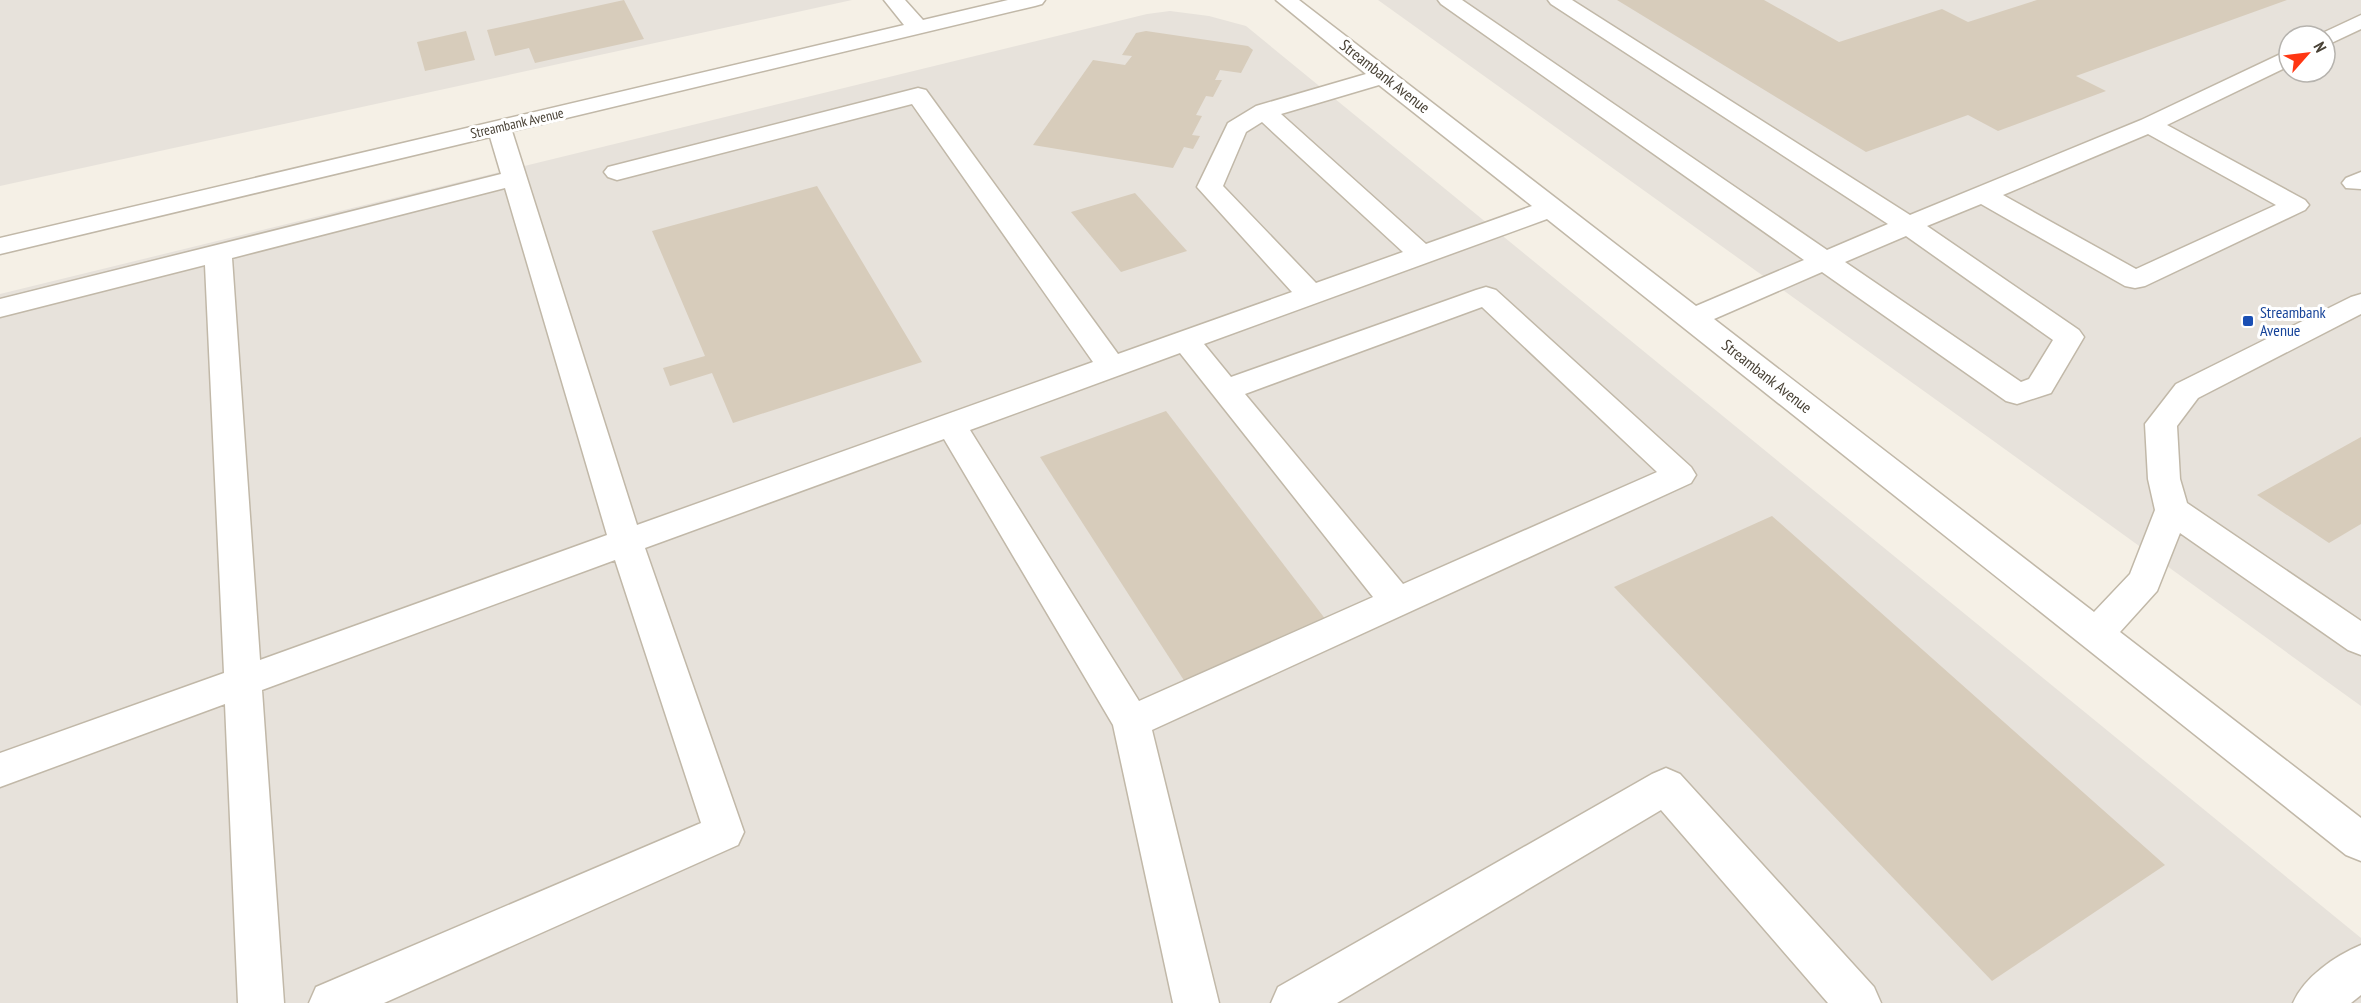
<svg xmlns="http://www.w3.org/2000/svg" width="2361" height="1003" font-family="'PT Sans Narrow',sans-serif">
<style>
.industrial{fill:#e7e2db;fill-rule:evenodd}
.building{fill:#d7ccbb}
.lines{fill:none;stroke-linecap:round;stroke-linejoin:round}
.minor-casing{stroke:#c1b8a8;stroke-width:3}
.minor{fill:#fff;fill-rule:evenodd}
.transit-dot{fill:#1a4fb4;stroke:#fff;stroke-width:2}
.labels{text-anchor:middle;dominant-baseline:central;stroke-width:6;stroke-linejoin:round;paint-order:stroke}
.far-street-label{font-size:14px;fill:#484135;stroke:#fff}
.street-label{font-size:16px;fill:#484135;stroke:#fff}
.transit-label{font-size:16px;fill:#164399;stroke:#fff;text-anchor:start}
</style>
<rect width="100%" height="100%" fill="#f5f0e6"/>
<!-- industrial -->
<g class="industrial">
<path d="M0,0H852L0,186Z"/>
<path d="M1378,0H2361V706L1995,442ZM2289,36H2325V72H2289Z"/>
<path d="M1170,11L1209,16L1246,26L2361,938V1003H0V294L1147,14Z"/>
</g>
<!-- building -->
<g class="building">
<path d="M624,0L644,39L535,63L529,48L495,56L487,30Z"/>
<path d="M1617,0H1764L1839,42L1942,9L1968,22L2037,0H2287L2076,76L2106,91L1998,131L1968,115L1866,152Z"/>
<path d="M466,31L475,60L425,71L417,42Z"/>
<path d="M1146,31L1248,46L1253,50L1241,73L1220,70L1215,80H1222L1213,97L1206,96L1196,115L1202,116L1192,135L1200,136L1193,149L1184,147L1173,168L1033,145L1093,60L1125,65L1132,56L1122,55L1136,33Z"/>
<path d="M817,186L922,362L733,423L712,373L670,386L663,368L705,356L652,231Z"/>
<path d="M1135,193L1187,251L1121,272L1071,212Z"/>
<path d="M1166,411L1326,620L1185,682L1040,457Z"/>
<path d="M2361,437V524L2329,543L2257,495Z"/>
<path d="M1772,516L2165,865L1992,981L1614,587Z"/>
</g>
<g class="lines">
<defs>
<g id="minor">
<path d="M884,0H905L923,20L1008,0H1045L1042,4L1035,6L512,131L637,525L1093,362L912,104L617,180L608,177L604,172L608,167L918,88L926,90L1118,354L1292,292L1197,187L1228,123L1256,106L1366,74L1276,0H1299L1696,306L1804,260L1441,4L1438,0H1462L1827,250L1888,224L1551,4L1548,0H1572L1910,215L2141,120L2289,50V66L2167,125L2305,200L2309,205L2305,210L2145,286L2135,288L2125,286L1981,204L1927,226L2079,330L2084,337L2051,393L2017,404L2006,401L1822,272L1714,319L2094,612L2130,574L2155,510L2148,479L2145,424L2176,384L2351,297L2361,294V314L2198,398L2177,426L2180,479L2187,503L2361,621V655L2348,650L2180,533L2157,591L2120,632L2361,818V861L2346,855L1547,219L1204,344L1231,377L1476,290L1486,287L1496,290L1691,467L1696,475L1691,483L1152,730L1219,1003H1173L1113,725L944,439L645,548L744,832L738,845L384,1003H309L316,987L701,823L615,560L262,690L284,1003H238L225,704L0,787V753L224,673L205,265L0,317V299L501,174L490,137L0,254V238L904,25ZM1379,85L1532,206L1426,244L1281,114ZM1262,122L1403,252L1316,283L1223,186L1246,132ZM2148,134L2276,205L2136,269L2003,195ZM505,188L607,535L260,660L232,258ZM1906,236L2053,340L2029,379L2021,382L1845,262ZM1482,307L1657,472L1403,584L1245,394ZM1180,353L1373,597L1139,701L970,430Z"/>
<path d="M2361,15V29L2325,46V36H2316Z"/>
<path d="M2361,172V189L2346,188L2342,183L2346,178Z"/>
<path d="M1666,768L1680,774L1874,987L1881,1003H1828L1661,810L1337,1003H1271L1278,987L1652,774Z"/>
<path d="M2361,945V995L2351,1003H2293C2304,977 2335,956 2361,945Z"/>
</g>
</defs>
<!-- minor casing -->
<use href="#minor" class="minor-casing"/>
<!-- minor -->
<use href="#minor" class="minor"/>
</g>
<!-- markers -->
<rect class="transit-dot" x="2242" y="315" width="12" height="12" rx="3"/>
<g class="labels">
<!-- far-street labels -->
<g class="far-street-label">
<text transform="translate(517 123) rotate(-13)">Streambank Avenue</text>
</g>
<!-- street labels -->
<g class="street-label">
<text transform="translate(1385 76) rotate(38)">Streambank Avenue</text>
<text transform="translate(1767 376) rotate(38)">Streambank Avenue</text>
</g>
<!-- transit labels -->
<g class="transit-label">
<text x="2260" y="312">Streambank<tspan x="2260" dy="18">Avenue</tspan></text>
</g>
</g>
<!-- north arrow -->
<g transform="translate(2307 54) rotate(62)"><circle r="28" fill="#ffffff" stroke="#b6b3ae" stroke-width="1.5"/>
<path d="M0-4.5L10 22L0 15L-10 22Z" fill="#ff3713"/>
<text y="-9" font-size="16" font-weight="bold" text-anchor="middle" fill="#484135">N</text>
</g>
</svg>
